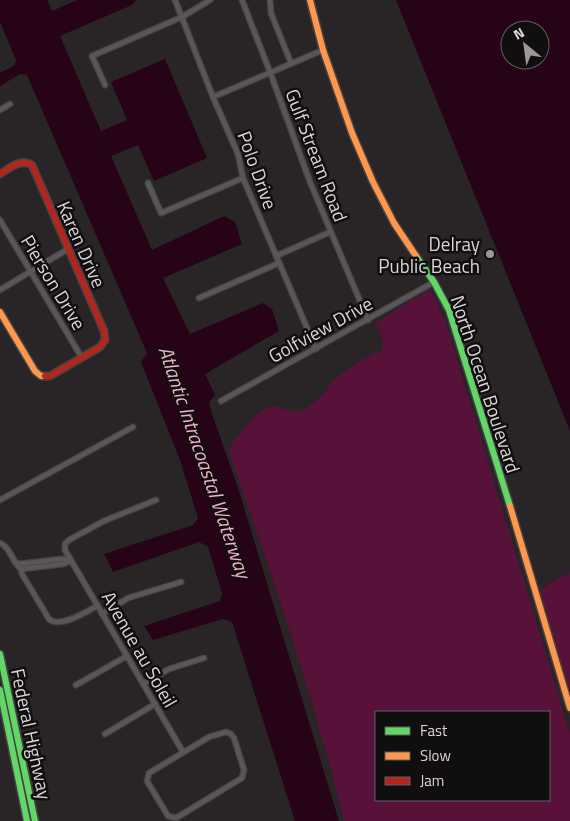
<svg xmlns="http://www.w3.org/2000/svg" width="570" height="821" font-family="'Titillium Web',sans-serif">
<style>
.green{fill:#581138;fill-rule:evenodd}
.water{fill:#260316;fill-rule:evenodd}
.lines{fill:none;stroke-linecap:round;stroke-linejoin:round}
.street-casing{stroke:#464344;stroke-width:7}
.fast-casing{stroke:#464344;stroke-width:9}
.slow-casing{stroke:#464344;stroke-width:9}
.jam-casing{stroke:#464344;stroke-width:9}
.street{stroke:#595657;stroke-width:4.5}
.fast{stroke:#63d668;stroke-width:6}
.slow{stroke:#ff974d;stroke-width:6}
.jam{stroke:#b3261e;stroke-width:6}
.poi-dot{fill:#9c989a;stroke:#110e0f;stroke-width:2}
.labels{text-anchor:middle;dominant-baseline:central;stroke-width:5;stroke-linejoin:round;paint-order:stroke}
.street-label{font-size:19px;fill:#dad6d8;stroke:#110e0f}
.poi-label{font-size:19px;fill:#dad6d8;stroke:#110e0f;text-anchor:end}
.water-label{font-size:20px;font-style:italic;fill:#f4adcb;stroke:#110e0f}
</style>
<rect width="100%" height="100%" fill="#292527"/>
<!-- green -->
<g class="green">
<path d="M430,289L446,323L570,734V821H344C314,696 271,573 229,452L231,445L256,414L267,408L277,406L290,411H304L324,393L334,379L362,360L382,350L383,341L375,323ZM376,712H549V800H376Z"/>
<path d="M570,572V694L540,592L547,585Z"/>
</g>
<!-- water -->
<g class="water">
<path d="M0,0H47L52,11L77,0H136L132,5L60,36L101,131L127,120L111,82L165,59L207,158L154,181L138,145L111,156L152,250L224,216L235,222L242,244L163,278L190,334L263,303L272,309L279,331L205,374L215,395L209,402L211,411L239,491L339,821H295L232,622L223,619L153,640L144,626L220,601L222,593L208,547L199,542L113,572L104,554L193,525L198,518L180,460L141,362L147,353L27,75L20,74L0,86V73L15,65L16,60L0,22Z"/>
<path d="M396,0H570V431ZM510,30H540V60H510Z"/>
</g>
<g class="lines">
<defs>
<g id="street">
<path d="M175,0L213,97L238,154L243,178L316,349"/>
<path d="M242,0L270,72L310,182L368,320"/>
<path d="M270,0L271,13L291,63"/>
<path d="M105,85L92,56L182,17L210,0"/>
<path d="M213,97L323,50"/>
<path d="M0,110L10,104"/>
<path d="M148,183L161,213L243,178"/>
<path d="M0,220L82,358"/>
<path d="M276,256L330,232"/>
<path d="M0,290L68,249"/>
<path d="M199,298L279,263"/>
<path d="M221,401L434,282"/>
<path d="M0,500L133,427"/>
<path d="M156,500L104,521L69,540L65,544V550L183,752"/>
<path d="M0,543C11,548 12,562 21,569L63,564L71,561"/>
<path d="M15,562L19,564L62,559L69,560"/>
<path d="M21,569L22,574L49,619C59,629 86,612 97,606"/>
<path d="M102,614L128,598L181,582"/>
<path d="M143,684L169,669L204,658"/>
<path d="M76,685L127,656"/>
<path d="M226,732L231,734L234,738L244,770L242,778L176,818L168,816L147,781L149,773L209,737Z"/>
<path d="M105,734L155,704"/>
</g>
<g id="fast">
<path d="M416,256L434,282L449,310L510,506"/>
<path d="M0,654L35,821"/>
<path d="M0,690L27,821"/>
</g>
<g id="slow">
<path d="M310,0L323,50L352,133L373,182L394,223L416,256"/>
<path d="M0,312L35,371L41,376H45"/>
<path d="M510,506L570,708"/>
</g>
<path id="jam" d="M0,174C10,168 21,158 32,165L104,331L105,340L100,347L50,376H45"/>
</defs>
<!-- street casing -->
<use href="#street" class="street-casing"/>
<!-- fast casing -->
<use href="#fast" class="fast-casing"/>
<!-- slow casing -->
<use href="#slow" class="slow-casing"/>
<!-- jam casing -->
<use href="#jam" class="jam-casing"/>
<!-- street -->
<use href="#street" class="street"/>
<!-- fast -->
<use href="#fast" class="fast"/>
<!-- slow -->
<use href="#slow" class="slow"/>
<!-- jam -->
<use href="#jam" class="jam"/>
</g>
<!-- markers -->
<circle class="poi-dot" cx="490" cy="254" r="5"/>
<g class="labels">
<!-- street labels -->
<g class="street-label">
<text transform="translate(317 155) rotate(69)">Gulf Stream Road</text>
<text transform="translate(258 170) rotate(70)">Polo Drive</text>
<text transform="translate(82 244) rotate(66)">Karen Drive</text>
<text transform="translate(54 282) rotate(59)">Pierson Drive</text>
<text transform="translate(320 329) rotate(-29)">Golfview Drive</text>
<text transform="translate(486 384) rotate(72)">North Ocean Boulevard</text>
<text transform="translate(140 649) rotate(60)">Avenue au Soleil</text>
<text transform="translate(32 734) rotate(78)">Federal Highway</text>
</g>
<!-- poi labels -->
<g class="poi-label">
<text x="480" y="243">Delray<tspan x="480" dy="22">Public Beach</tspan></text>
</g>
<!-- water labels -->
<g class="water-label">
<text transform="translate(205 462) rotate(71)">Atlantic Intracoastal Waterway</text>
</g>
</g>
<!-- legend -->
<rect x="375" y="711" width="175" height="90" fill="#110e0f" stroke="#615e5f"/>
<rect x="385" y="727" width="25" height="8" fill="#63d668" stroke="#615e5f"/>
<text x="420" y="736" font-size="15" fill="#dad6d8">Fast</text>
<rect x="385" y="752" width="25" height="8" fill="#ff974d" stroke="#615e5f"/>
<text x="420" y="761" font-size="15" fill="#dad6d8">Slow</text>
<rect x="385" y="777" width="25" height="8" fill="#b3261e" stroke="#615e5f"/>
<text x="420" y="786" font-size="15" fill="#dad6d8">Jam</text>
<!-- north arrow -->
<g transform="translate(525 45) rotate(331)"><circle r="24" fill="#110e0f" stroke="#615e5f"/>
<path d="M0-4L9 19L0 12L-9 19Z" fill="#9c989a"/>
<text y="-8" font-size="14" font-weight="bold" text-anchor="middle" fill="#dad6d8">N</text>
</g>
</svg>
